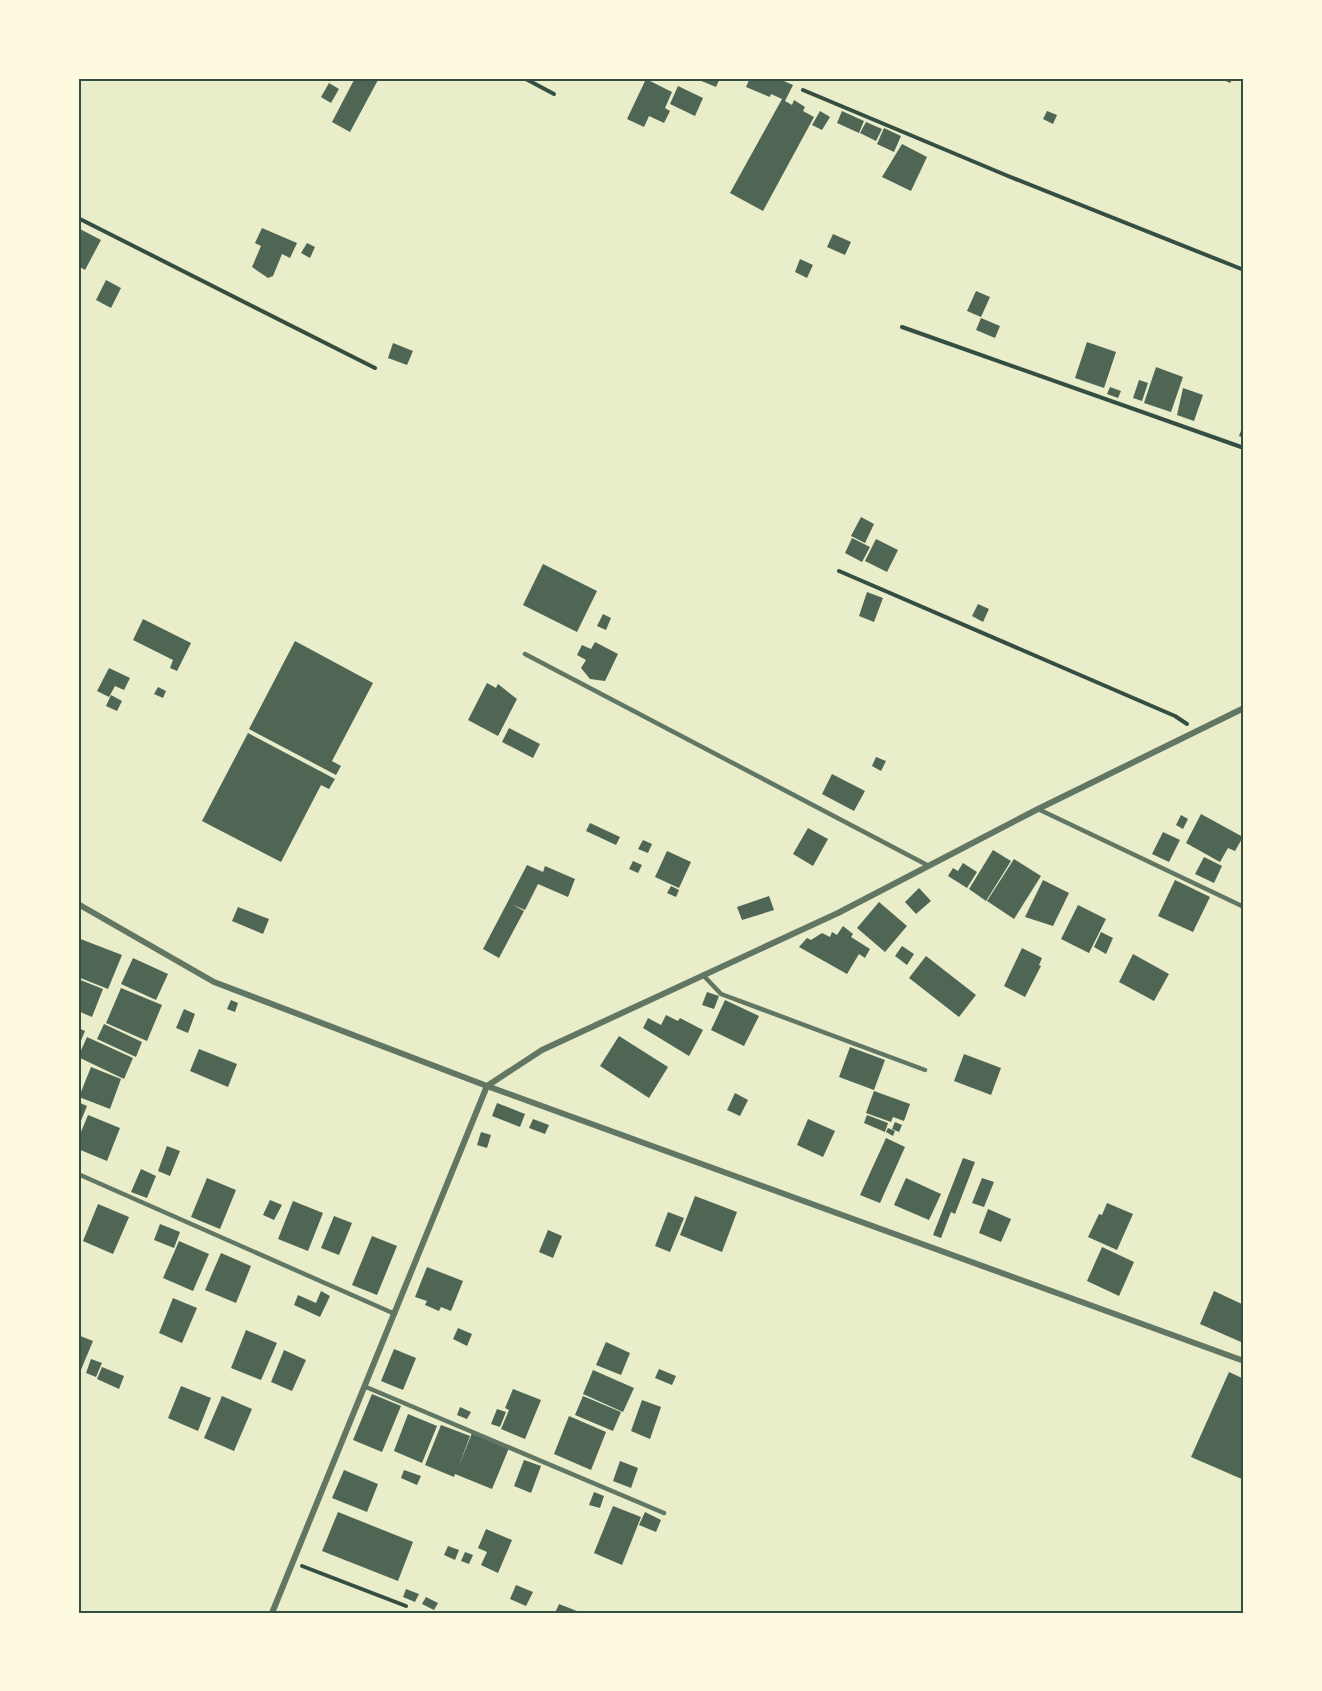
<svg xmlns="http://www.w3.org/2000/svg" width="1322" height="1691" font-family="'Sofia Sans Condensed',sans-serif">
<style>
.building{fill:#4f6655}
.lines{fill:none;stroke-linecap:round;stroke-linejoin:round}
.path{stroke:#344e41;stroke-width:4}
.service{stroke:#617663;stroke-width:4.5}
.minor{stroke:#617663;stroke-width:6}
.neatline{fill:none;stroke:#344e41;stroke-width:2}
</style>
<rect width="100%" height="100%" fill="#e9edc9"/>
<!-- building -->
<g class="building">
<path d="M355,78H379L350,132L332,122Z"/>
<path d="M694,78H720L716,87Z"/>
<path d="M750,78H777L793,85L785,101L792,105L794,100L805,107L803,111L814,117L763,211L730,193L782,99L771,94L770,97L746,87Z"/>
<path d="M1219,78H1233L1230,83Z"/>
<path d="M646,79L672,92L665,108L670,111L664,123L649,116L644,127L627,119Z"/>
<path d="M329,83L339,89L331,103L321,97Z"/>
<path d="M678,86L703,98L695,116L670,104Z"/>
<path d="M820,111L830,117L822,130L812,125Z"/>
<path d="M842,111L864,121L859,133L837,123Z"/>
<path d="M1047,111L1057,115L1053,124L1043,119Z"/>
<path d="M866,122L882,129L876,141L860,133Z"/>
<path d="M884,128L901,136L894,152L877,144Z"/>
<path d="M902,144L927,157L911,191L882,177Z"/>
<path d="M78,228L101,240L85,270L78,266Z"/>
<path d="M262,228L297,243L290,258L282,254L273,276L268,278L252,267L261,246L255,243Z"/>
<path d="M833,234L851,242L845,255L827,247Z"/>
<path d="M307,243L315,247L310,258L301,253Z"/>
<path d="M800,259L813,265L807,278L795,272Z"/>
<path d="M106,280L121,288L111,308L96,300Z"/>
<path d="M976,291L990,297L981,317L967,311Z"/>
<path d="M981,318L1000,326L995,338L976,330Z"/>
<path d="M1087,342L1116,352L1104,388L1075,378Z"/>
<path d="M393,343L413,351L407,365L388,358Z"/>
<path d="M1156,367L1183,377L1171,412L1144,403Z"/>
<path d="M1139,380L1148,383L1142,401L1133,398Z"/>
<path d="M1110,387L1121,391L1118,398L1107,394Z"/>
<path d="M1183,388L1203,395L1194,421L1177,415Z"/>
<path d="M1244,423V438L1239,436Z"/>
<path d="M861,517L874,524L865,543L851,536Z"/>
<path d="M852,538L870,547L862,562L845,553Z"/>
<path d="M876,539L898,550L887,572L865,561Z"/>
<path d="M543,564L597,591L577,632L523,605Z"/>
<path d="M867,592L883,598L874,622L859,616Z"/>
<path d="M978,604L989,609L983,622L972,616Z"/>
<path d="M603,614L611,618L606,630L597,626Z"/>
<path d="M143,619L191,643L177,671L170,668L173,660L133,640Z"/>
<path d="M295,641L373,683L332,761L341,766L336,775L249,729Z"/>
<path d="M595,642L618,654L605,681L590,679L581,668L586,660L577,655L582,645L591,649Z"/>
<path d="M109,668L130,678L124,690L115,686L109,697L97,691Z"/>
<path d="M487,683L496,688L498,684L517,699L498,736L468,720Z"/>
<path d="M158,687L166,691L163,698L154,694Z"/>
<path d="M111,695L122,701L117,711L106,706Z"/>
<path d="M509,728L540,744L533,758L502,742Z"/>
<path d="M248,733L335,779L329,789L321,785L281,862L202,821Z"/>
<path d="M876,757L886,761L881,771L872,766Z"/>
<path d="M832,774L865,791L854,811L822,794Z"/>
<path d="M1201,814L1243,837L1235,851L1228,848L1220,862L1186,843Z"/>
<path d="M1181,815L1188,819L1183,829L1176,825Z"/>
<path d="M590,823L620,837L616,845L586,831Z"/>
<path d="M808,828L828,839L813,866L793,854Z"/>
<path d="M1163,832L1180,840L1169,862L1152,854Z"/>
<path d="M643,840L652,844L648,853L638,849Z"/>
<path d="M993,850L1011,861L986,901L969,889Z"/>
<path d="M667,851L691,862L679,888L655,877Z"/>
<path d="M1204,857L1222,866L1214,883L1195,874Z"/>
<path d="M1014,859L1041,876L1014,919L987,901Z"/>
<path d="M633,861L642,865L638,873L629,869Z"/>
<path d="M963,863L977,872L967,888L948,876L953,868L958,871Z"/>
<path d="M527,865L543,872L545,866L575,879L568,897L538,884L525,910L513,905L524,911L499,958L483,949Z"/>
<path d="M1043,880L1069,893L1053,926L1025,917Z"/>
<path d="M1175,880L1210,897L1193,932L1158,916Z"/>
<path d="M671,886L679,890L676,897L667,893Z"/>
<path d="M919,888L931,901L916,914L905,902Z"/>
<path d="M769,896L774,910L742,920L737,907Z"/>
<path d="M879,902L907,926L885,952L857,928Z"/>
<path d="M1078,905L1106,919L1089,953L1061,939Z"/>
<path d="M238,907L269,919L263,934L232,921Z"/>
<path d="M843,926L853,934L851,937L870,949L865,958L859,954L847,974L799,947L807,938L811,940L822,933L830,937L832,932L837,935Z"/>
<path d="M1101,932L1113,938L1106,954L1094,947Z"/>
<path d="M78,938L122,955L108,989L78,977Z"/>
<path d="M902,946L914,954L907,965L895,956Z"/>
<path d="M1022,948L1042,958L1039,965L1041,966L1025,997L1004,986Z"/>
<path d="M1133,954L1169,974L1154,1001L1119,982Z"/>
<path d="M926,956L976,995L959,1017L909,978Z"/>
<path d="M133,958L168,974L156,1000L121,984Z"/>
<path d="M78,979L103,989L92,1017L78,1011Z"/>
<path d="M121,988L162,1005L147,1041L106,1023Z"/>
<path d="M707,992L719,996L714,1009L702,1005Z"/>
<path d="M231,1000L238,1003L235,1012L227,1009Z"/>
<path d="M725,1000L759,1016L744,1046L711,1030Z"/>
<path d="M184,1009L195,1014L188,1033L176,1028Z"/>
<path d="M666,1015L678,1021L680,1018L703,1030L689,1056L643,1028L648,1018L661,1025Z"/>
<path d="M104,1024L142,1042L136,1057L97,1039Z"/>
<path d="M78,1028L85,1031L78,1048Z"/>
<path d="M619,1036L668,1067L649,1098L600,1066Z"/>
<path d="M87,1037L133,1058L124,1079L78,1057Z"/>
<path d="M850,1047L885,1060L874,1090L839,1077Z"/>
<path d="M199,1049L237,1064L228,1087L190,1071Z"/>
<path d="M964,1054L1001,1068L991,1095L954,1081Z"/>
<path d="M91,1067L121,1079L110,1109L79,1097Z"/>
<path d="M874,1091L910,1104L904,1121L893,1117L891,1122L866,1113Z"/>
<path d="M735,1093L748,1100L740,1116L727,1110Z"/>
<path d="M78,1102L87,1106L78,1128Z"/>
<path d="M497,1103L525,1114L520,1127L492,1116Z"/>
<path d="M88,1115L120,1128L107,1161L78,1149V1139Z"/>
<path d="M867,1115L888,1123L885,1132L864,1123Z"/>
<path d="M533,1119L549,1125L545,1134L529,1128Z"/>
<path d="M808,1119L835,1131L823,1157L797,1145Z"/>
<path d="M895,1122L902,1125L899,1132L892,1129Z"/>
<path d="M888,1128L895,1131L893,1136L886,1132Z"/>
<path d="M481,1132L491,1135L487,1148L477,1145Z"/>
<path d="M886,1138L905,1147L880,1203L860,1195Z"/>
<path d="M167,1146L180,1151L170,1176L158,1171Z"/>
<path d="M963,1158L975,1162L955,1214L951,1212L941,1238L933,1235Z"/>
<path d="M141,1169L156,1176L147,1198L131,1192Z"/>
<path d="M207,1178L236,1190L220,1229L191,1217Z"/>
<path d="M906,1178L941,1194L929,1220L894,1205Z"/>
<path d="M982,1178L994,1182L984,1207L972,1203Z"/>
<path d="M695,1196L737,1212L722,1252L680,1235Z"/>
<path d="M270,1200L282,1205L274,1220L263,1215Z"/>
<path d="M293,1201L323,1213L308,1251L278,1239Z"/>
<path d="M1107,1203L1133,1214L1117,1250L1088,1237L1099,1214L1102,1215Z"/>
<path d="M98,1204L129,1217L113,1254L83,1241Z"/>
<path d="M988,1209L1011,1219L1001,1242L979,1233Z"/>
<path d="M668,1212L684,1218L670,1252L655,1246Z"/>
<path d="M334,1216L352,1223L339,1255L321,1248Z"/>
<path d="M160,1224L180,1232L174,1248L154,1240Z"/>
<path d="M548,1230L562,1236L553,1258L539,1252Z"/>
<path d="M372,1236L397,1246L377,1295L352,1285Z"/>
<path d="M179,1241L209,1254L193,1291L163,1278Z"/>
<path d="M1102,1247L1134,1262L1119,1296L1087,1281Z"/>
<path d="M221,1253L251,1266L236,1303L205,1290Z"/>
<path d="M427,1267L463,1281L451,1311L441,1307L439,1311L425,1305L427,1301L415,1297Z"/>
<path d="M321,1291L330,1296L320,1317L294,1305L298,1295L316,1303Z"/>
<path d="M1214,1291L1244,1305V1334L1241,1342L1200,1324Z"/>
<path d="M173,1298L197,1308L182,1343L159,1333Z"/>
<path d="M458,1328L472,1334L467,1346L453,1339Z"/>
<path d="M246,1330L277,1343L261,1380L231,1368Z"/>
<path d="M78,1335L93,1341L78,1377Z"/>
<path d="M606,1342L630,1353L621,1375L596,1365Z"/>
<path d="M394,1349L416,1358L403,1390L381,1381Z"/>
<path d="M284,1350L306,1360L292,1391L271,1382Z"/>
<path d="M91,1359L102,1363L96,1377L86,1373Z"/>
<path d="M102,1367L124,1376L119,1389L97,1379Z"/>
<path d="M659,1369L676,1376L672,1385L655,1378Z"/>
<path d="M593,1370L634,1388L623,1412L583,1394Z"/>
<path d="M1229,1372L1244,1379V1480L1191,1457Z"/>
<path d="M181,1386L211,1398L198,1431L168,1418Z"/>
<path d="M513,1389L541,1400L525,1439L501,1429L509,1410L505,1408Z"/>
<path d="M372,1394L401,1406L382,1452L353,1440Z"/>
<path d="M222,1396L252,1409L234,1451L204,1438Z"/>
<path d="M583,1396L621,1412L613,1431L575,1415Z"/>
<path d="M642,1400L661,1407L650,1439L631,1431Z"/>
<path d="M460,1407L471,1412L467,1419L457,1415Z"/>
<path d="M497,1409L506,1412L500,1427L491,1424Z"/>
<path d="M408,1414L437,1426L422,1463L394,1451Z"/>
<path d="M569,1416L606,1432L591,1470L554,1454Z"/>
<path d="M441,1425L470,1436L458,1468L472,1433L509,1448L492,1489L455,1474L454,1477L425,1465Z"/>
<path d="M524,1460L541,1466L531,1493L514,1486Z"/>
<path d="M620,1461L638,1468L631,1488L613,1481Z"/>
<path d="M344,1470L378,1484L367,1512L332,1498Z"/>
<path d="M404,1470L421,1476L417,1485L401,1478Z"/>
<path d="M594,1492L604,1496L600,1508L589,1505Z"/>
<path d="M613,1506L641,1517L622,1565L594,1553Z"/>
<path d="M338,1512L413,1542L398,1581L322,1551Z"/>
<path d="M645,1512L661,1520L656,1532L639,1525Z"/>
<path d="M486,1529L512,1540L498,1573L481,1565L487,1552L478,1548Z"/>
<path d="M448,1546L459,1550L455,1560L444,1555Z"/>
<path d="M465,1552L473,1555L469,1564L461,1561Z"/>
<path d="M516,1585L533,1592L526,1606L510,1599Z"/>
<path d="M406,1589L419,1594L415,1602L403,1597Z"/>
<path d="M426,1597L438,1603L434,1610L422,1604Z"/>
<path d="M559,1604L582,1613H555Z"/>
</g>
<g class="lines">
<!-- path -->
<g class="path">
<path d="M524,78L554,94"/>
<path d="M803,90L1008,176L1244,270"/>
<path d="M78,218L375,368"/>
<path d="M902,327L1244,448"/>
<path d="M839,571L1175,716L1187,724"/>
<path d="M302,1566L406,1606"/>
</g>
<!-- service -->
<g class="service">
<path d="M525,654L929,866"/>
<path d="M1038,809L1244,907"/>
<path d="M703,975L721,994L925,1070"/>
<path d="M78,1174L395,1314"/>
<path d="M366,1387L664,1513"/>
</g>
<!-- minor -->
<g class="minor">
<path d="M78,904L214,982L487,1086L1244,1361"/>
<path d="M272,1613L487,1086L542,1050L838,913L1038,809L1244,708"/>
</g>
</g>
<!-- border -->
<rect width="1322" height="1691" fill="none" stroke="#fefae0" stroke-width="159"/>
<rect x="80" y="80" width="1162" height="1532" class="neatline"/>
</svg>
